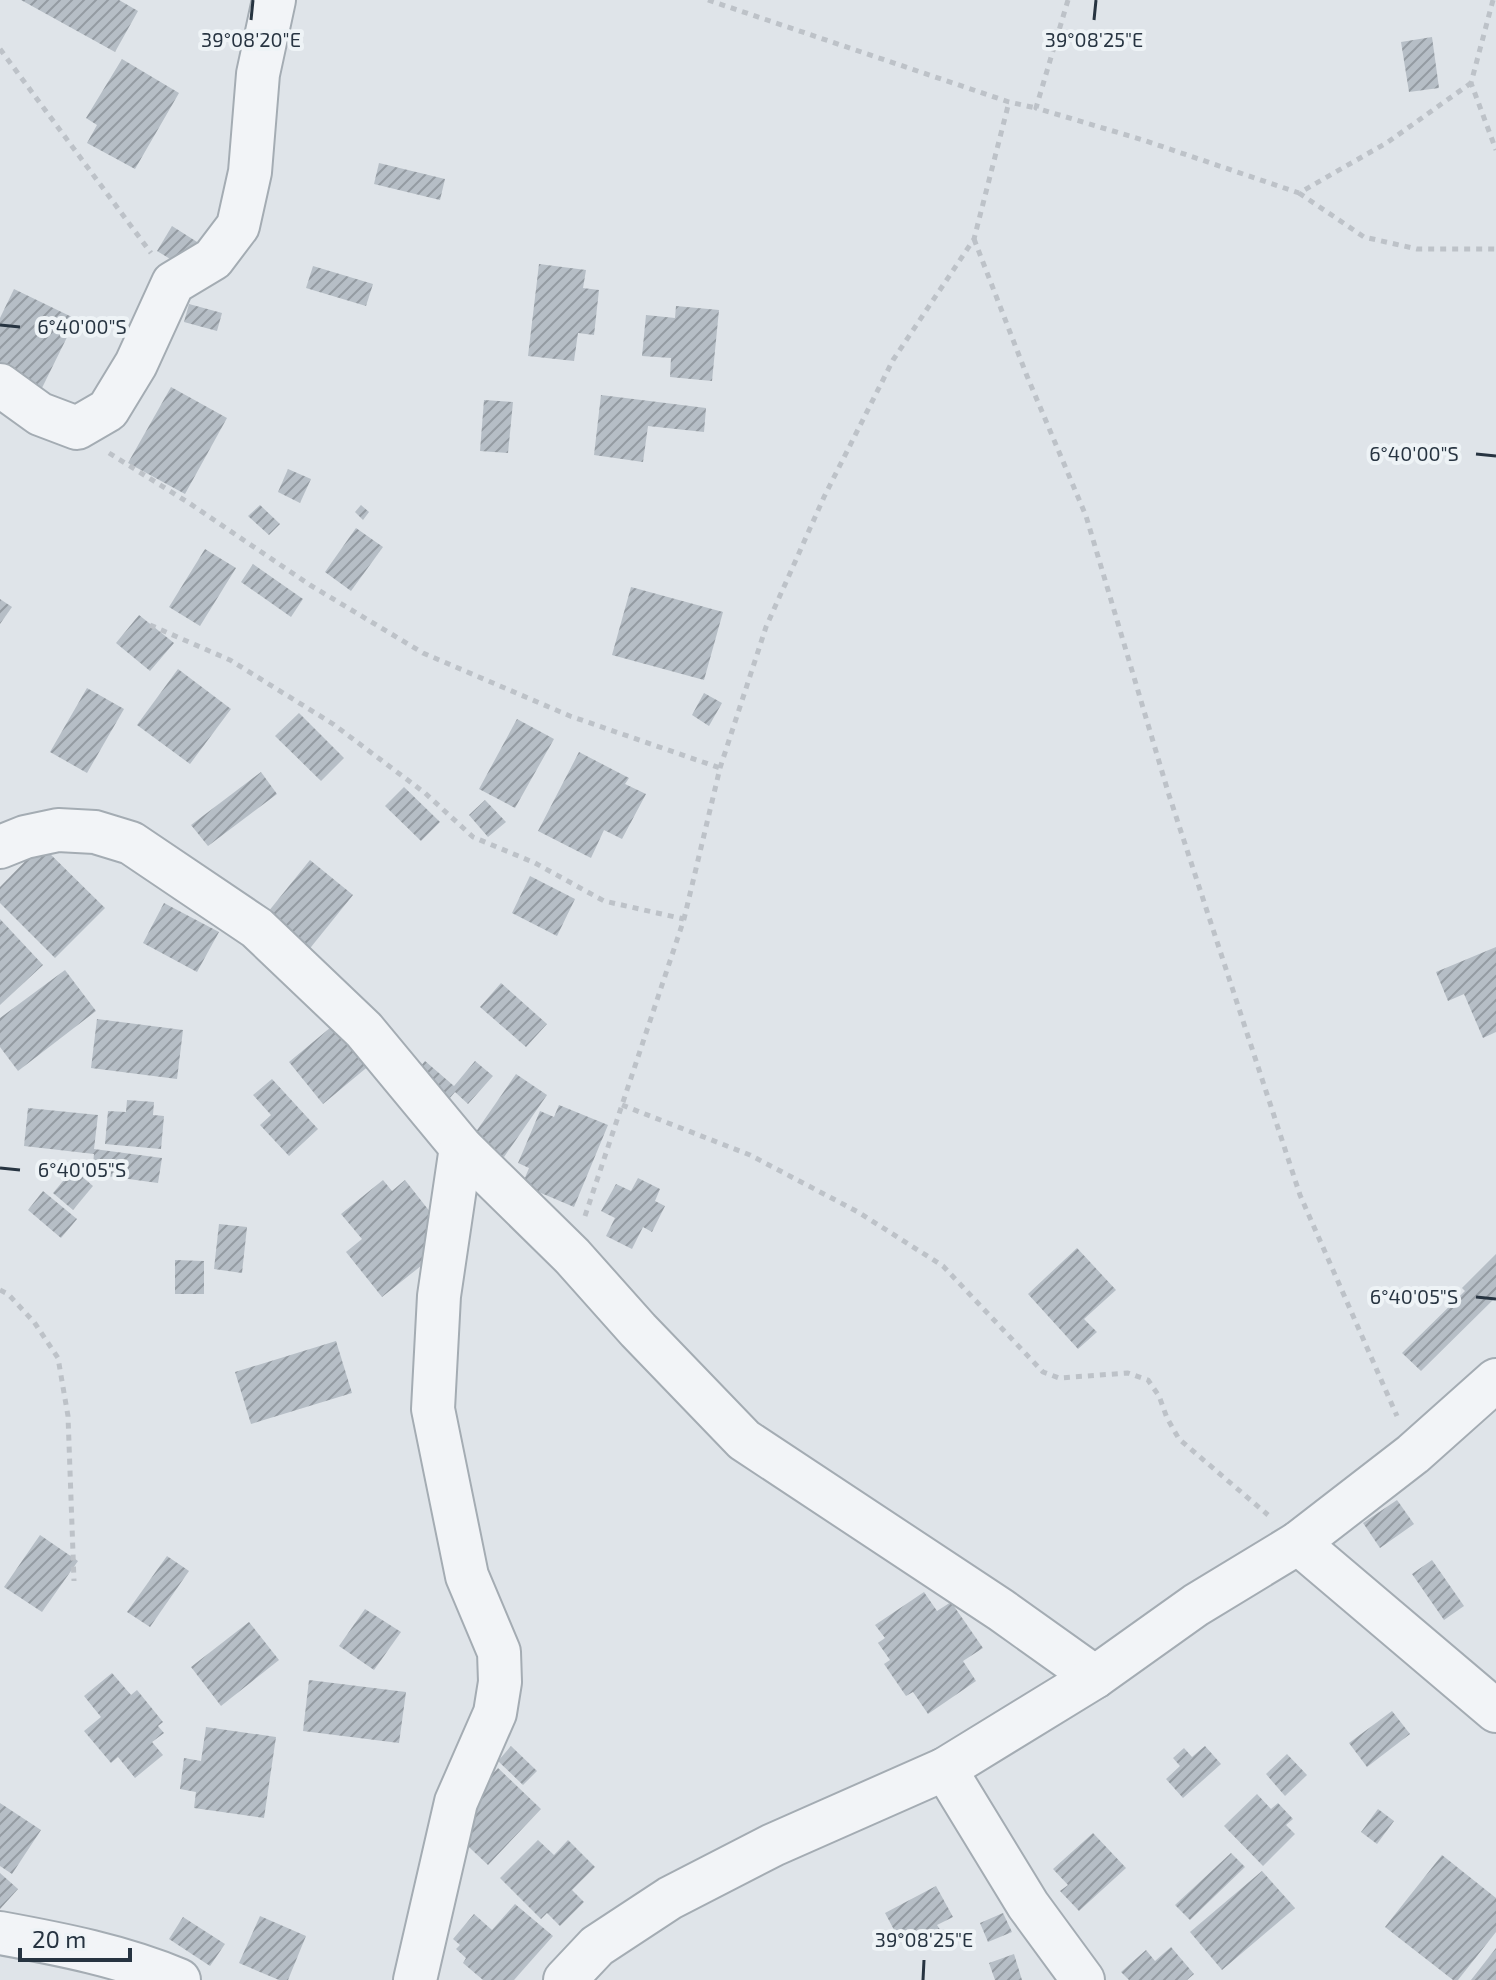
<svg xmlns="http://www.w3.org/2000/svg" width="1496" height="1980" font-family="'Exo 2',sans-serif">
<style>
.building{fill:url(#building-hatch)}
.lines{fill:none;stroke-linecap:round;stroke-linejoin:round}
.street-casing{stroke:#a4acb3;stroke-width:46}
.path{stroke:#bdc2c8;stroke-width:5;stroke-dasharray:6 6;stroke-linecap:butt}
.street{stroke:#f2f4f7;stroke-width:42}
.ticks{fill:none;stroke:#273441;stroke-width:3}
.ticks-label{font-size:20px;text-anchor:middle;fill:#273441;stroke:#eef3f6;stroke-width:8;stroke-linejoin:round;paint-order:stroke}
</style>
<defs>
<pattern id="building-hatch" width="6" height="6" patternUnits="userSpaceOnUse" patternTransform="scale(2)"><rect width="6" height="6" fill="#b6bec6"/><path d="M-1 1l2-2M0 6l6-6M5 7l2-2" fill="none" stroke="#949ba2"/></pattern>
</defs>
<rect width="100%" height="100%" fill="#dfe4e9"/>
<!-- building -->
<g class="building">
<path d="M21,0H119L138,11L115,52Z"/>
<path d="M1432,37L1439,88L1409,92L1401,42Z"/>
<path d="M122,59L179,93L135,169L87,143L97,125L86,118Z"/>
<path d="M379,163L445,179L440,200L374,184Z"/>
<path d="M172,226L205,247L190,271L157,251Z"/>
<path d="M539,264L586,270L583,288L599,290L594,335L578,333L574,361L528,356Z"/>
<path d="M313,266L373,284L366,306L306,288Z"/>
<path d="M14,289L76,319L39,394L0,375V318Z"/>
<path d="M189,304L222,313L217,331L184,322Z"/>
<path d="M676,306L719,310L712,381L670,377L671,358L642,356L646,315L675,318Z"/>
<path d="M171,387L227,418L185,494L128,463Z"/>
<path d="M601,395L706,408L704,432L648,426L643,462L594,455Z"/>
<path d="M484,400L513,402L508,453L480,451Z"/>
<path d="M288,469L311,479L300,503L278,492Z"/>
<path d="M260,505L280,524L269,535L248,516Z"/>
<path d="M361,505L369,512L363,520L355,512Z"/>
<path d="M356,528L383,547L351,591L325,572Z"/>
<path d="M205,549L236,568L200,626L169,607Z"/>
<path d="M253,564L303,599L291,617L241,582Z"/>
<path d="M631,587L723,612L704,680L612,655Z"/>
<path d="M0,599L12,607L0,624Z"/>
<path d="M139,615L174,643L150,671L116,643Z"/>
<path d="M178,669L231,709L190,764L137,725Z"/>
<path d="M87,688L124,709L87,773L50,752Z"/>
<path d="M704,693L722,703L709,726L692,715Z"/>
<path d="M299,713L344,758L321,781L275,736Z"/>
<path d="M517,719L554,739L515,808L479,789Z"/>
<path d="M579,752L629,778L625,784L646,794L622,839L604,830L591,858L538,831Z"/>
<path d="M261,772L277,794L208,846L191,825Z"/>
<path d="M404,787L440,822L421,841L385,806Z"/>
<path d="M485,800L506,822L488,837L469,815Z"/>
<path d="M41,845L105,908L55,958L0,903V887Z"/>
<path d="M310,860L353,895L307,952L264,917Z"/>
<path d="M530,876L575,899L557,936L512,913Z"/>
<path d="M164,903L219,932L197,972L143,943Z"/>
<path d="M0,919L43,965L0,1005Z"/>
<path d="M1496,947V1032L1483,1038L1464,994L1448,1001L1436,972Z"/>
<path d="M65,970L96,1011L18,1071L0,1047V1018Z"/>
<path d="M501,983L547,1024L526,1047L480,1007Z"/>
<path d="M342,1018L377,1059L323,1104L289,1062Z"/>
<path d="M97,1019L183,1030L177,1079L91,1068Z"/>
<path d="M425,1061L454,1086L475,1061L493,1076L468,1104L455,1092L443,1106L410,1078Z"/>
<path d="M516,1074L547,1095L504,1157L473,1136Z"/>
<path d="M272,1079L318,1129L289,1156L260,1125L271,1115L253,1095Z"/>
<path d="M127,1100L154,1102L153,1115L164,1116L161,1149L105,1144L108,1111L126,1112Z"/>
<path d="M559,1105L608,1125L574,1207L522,1185L529,1168L518,1163L540,1111L554,1117Z"/>
<path d="M28,1108L98,1115L94,1149L162,1158L158,1183L92,1174L94,1154L24,1146Z"/>
<path d="M73,1169L93,1186L73,1210L53,1193Z"/>
<path d="M638,1178L660,1189L655,1201L665,1206L652,1232L643,1227L632,1249L606,1236L615,1218L601,1211L616,1184L631,1191Z"/>
<path d="M383,1180L392,1191L405,1180L438,1222L426,1231L441,1250L382,1297L346,1252L362,1239L341,1214Z"/>
<path d="M43,1191L77,1219L61,1238L28,1210Z"/>
<path d="M219,1224L247,1227L242,1273L214,1269Z"/>
<path d="M1077,1248L1116,1290L1084,1319L1097,1332L1078,1349L1028,1294Z"/>
<path d="M1496,1254V1297L1421,1371L1402,1353L1465,1291L1462,1288Z"/>
<path d="M175,1260L204,1261V1294H175Z"/>
<path d="M336,1341L352,1393L251,1424L235,1372Z"/>
<path d="M1397,1500L1414,1524L1380,1548L1363,1523Z"/>
<path d="M40,1535L78,1561L42,1612L4,1587Z"/>
<path d="M167,1556L189,1571L150,1627L127,1612Z"/>
<path d="M1432,1560L1464,1606L1444,1620L1412,1574Z"/>
<path d="M924,1592L937,1611L951,1602L983,1648L963,1661L976,1681L928,1714L913,1692L906,1696L884,1664L890,1660L878,1643L885,1638L875,1625Z"/>
<path d="M365,1609L401,1632L374,1670L339,1646Z"/>
<path d="M249,1622L279,1660L221,1706L191,1667Z"/>
<path d="M112,1673L131,1695L137,1690L163,1722L158,1726L164,1733L152,1742L163,1755L135,1778L118,1757L111,1763L84,1731L101,1717L84,1696Z"/>
<path d="M309,1680L406,1692L399,1743L303,1731Z"/>
<path d="M1392,1711L1410,1734L1367,1767L1349,1743Z"/>
<path d="M206,1727L276,1737L264,1818L194,1808L196,1792L180,1789L184,1758L201,1761Z"/>
<path d="M511,1746L537,1771L523,1785L498,1761Z"/>
<path d="M1205,1746L1221,1764L1183,1798L1166,1779L1180,1766L1173,1758L1184,1748L1192,1757Z"/>
<path d="M1287,1754L1307,1775L1285,1796L1266,1774Z"/>
<path d="M498,1768L541,1809L488,1865L454,1833L478,1808L468,1799Z"/>
<path d="M1257,1794L1271,1809L1278,1803L1293,1819L1286,1825L1295,1834L1263,1866L1224,1826Z"/>
<path d="M0,1803L41,1830L12,1874L0,1866Z"/>
<path d="M1378,1809L1394,1821L1377,1844L1361,1832Z"/>
<path d="M1093,1833L1126,1868L1079,1911L1060,1891L1068,1885L1053,1869Z"/>
<path d="M538,1840L554,1855L568,1840L595,1867L572,1890L584,1902L560,1926L547,1913L541,1919L500,1878Z"/>
<path d="M1231,1853L1245,1867L1190,1920L1175,1905Z"/>
<path d="M1442,1855L1496,1898V1932L1458,1980H1453L1385,1927Z"/>
<path d="M1262,1871L1295,1908L1222,1970L1190,1932Z"/>
<path d="M0,1873L18,1889L0,1909Z"/>
<path d="M936,1886L953,1917L937,1925L943,1934L918,1947L912,1935L900,1941L885,1913Z"/>
<path d="M515,1904L553,1936L514,1980H483L463,1963L466,1958L456,1949L460,1945L453,1939L474,1914L492,1930Z"/>
<path d="M1003,1913L1012,1932L988,1942L980,1923Z"/>
<path d="M260,1916L306,1936L288,1980H279L239,1963Z"/>
<path d="M183,1917L225,1944L210,1966L169,1939Z"/>
<path d="M1171,1947L1194,1974L1187,1980H1129L1121,1972L1146,1950L1155,1961Z"/>
<path d="M1496,1948V1980H1471Z"/>
<path d="M1014,1954L1022,1980H995L989,1963Z"/>
</g>
<g class="lines">
<defs>
<g id="street">
<path d="M0,385L40,414L77,428L108,410L136,364L173,283L213,259L238,226L250,172L258,74L274,0"/>
<path d="M0,847L25,837L58,830L95,832L131,843L257,928L364,1030L461,1147L572,1256L638,1330L744,1440L1001,1610L1095,1677"/>
<path d="M1298,1543L1496,1711"/>
<path d="M945,1769L1028,1905L1083,1980"/>
<path d="M0,1933C60,1944 122,1956 179,1980"/>
<path d="M415,1980L456,1802L495,1713L500,1682L499,1652L467,1576L433,1409L439,1296L461,1147"/>
<path d="M565,1980L597,1946L670,1898L773,1845L945,1769L1095,1677L1196,1605L1298,1543L1413,1454L1496,1380"/>
</g>
</defs>
<!-- street casing -->
<use href="#street" class="street-casing"/>
<!-- path -->
<g class="path">
<path d="M708,0L1009,102L1036,108"/>
<path d="M1068,0L1036,108L1143,140L1299,193L1388,142L1471,83"/>
<path d="M1493,0L1471,83L1496,150"/>
<path d="M0,49L151,253"/>
<path d="M1299,193L1364,237L1417,249H1496"/>
<path d="M974,239L1027,376L1086,516L1169,795L1300,1195L1397,1416"/>
<path d="M109,453L189,503L310,585L423,653L570,716L720,768"/>
<path d="M150,625L230,660L333,724L425,793L473,837L535,863L604,901L684,919"/>
<path d="M622,1105L750,1155L858,1212L943,1266L1043,1372L1059,1378L1128,1373L1148,1380L1159,1396L1167,1418L1179,1439L1268,1515"/>
<path d="M585,1216L684,919L720,768L766,627L824,497L893,360L974,239L1009,102"/>
<path d="M0,1290L8,1294L34,1322L58,1358L68,1416L74,1581"/>
</g>
<!-- street -->
<use href="#street" class="street"/>
</g>
<!-- ticks -->
<path class="ticks" d="M251,20L253,0M1094,20L1096,0M0,325L20,327M1476,454L1496,456M0,1168L20,1170M1476,1297L1496,1299M923,1980L924,1960"/>
<g class="ticks-label">
<text x="251" y="47">39°08'20"E</text>
<text x="1094" y="47">39°08'25"E</text>
<text x="82" y="334">6°40'00"S</text>
<text x="1414" y="461">6°40'00"S</text>
<text x="82" y="1177">6°40'05"S</text>
<text x="1414" y="1304">6°40'05"S</text>
<text x="924" y="1947">39°08'25"E</text>
</g>
<!-- scale -->
<path d="M20 1948v12h110v-12" fill="none" stroke="#273441" stroke-width="4"/>
<text x="32" y="1948" font-size="24" fill="#273441" stroke="#eef3f6" stroke-width="6" paint-order="stroke">20 m</text>
</svg>
